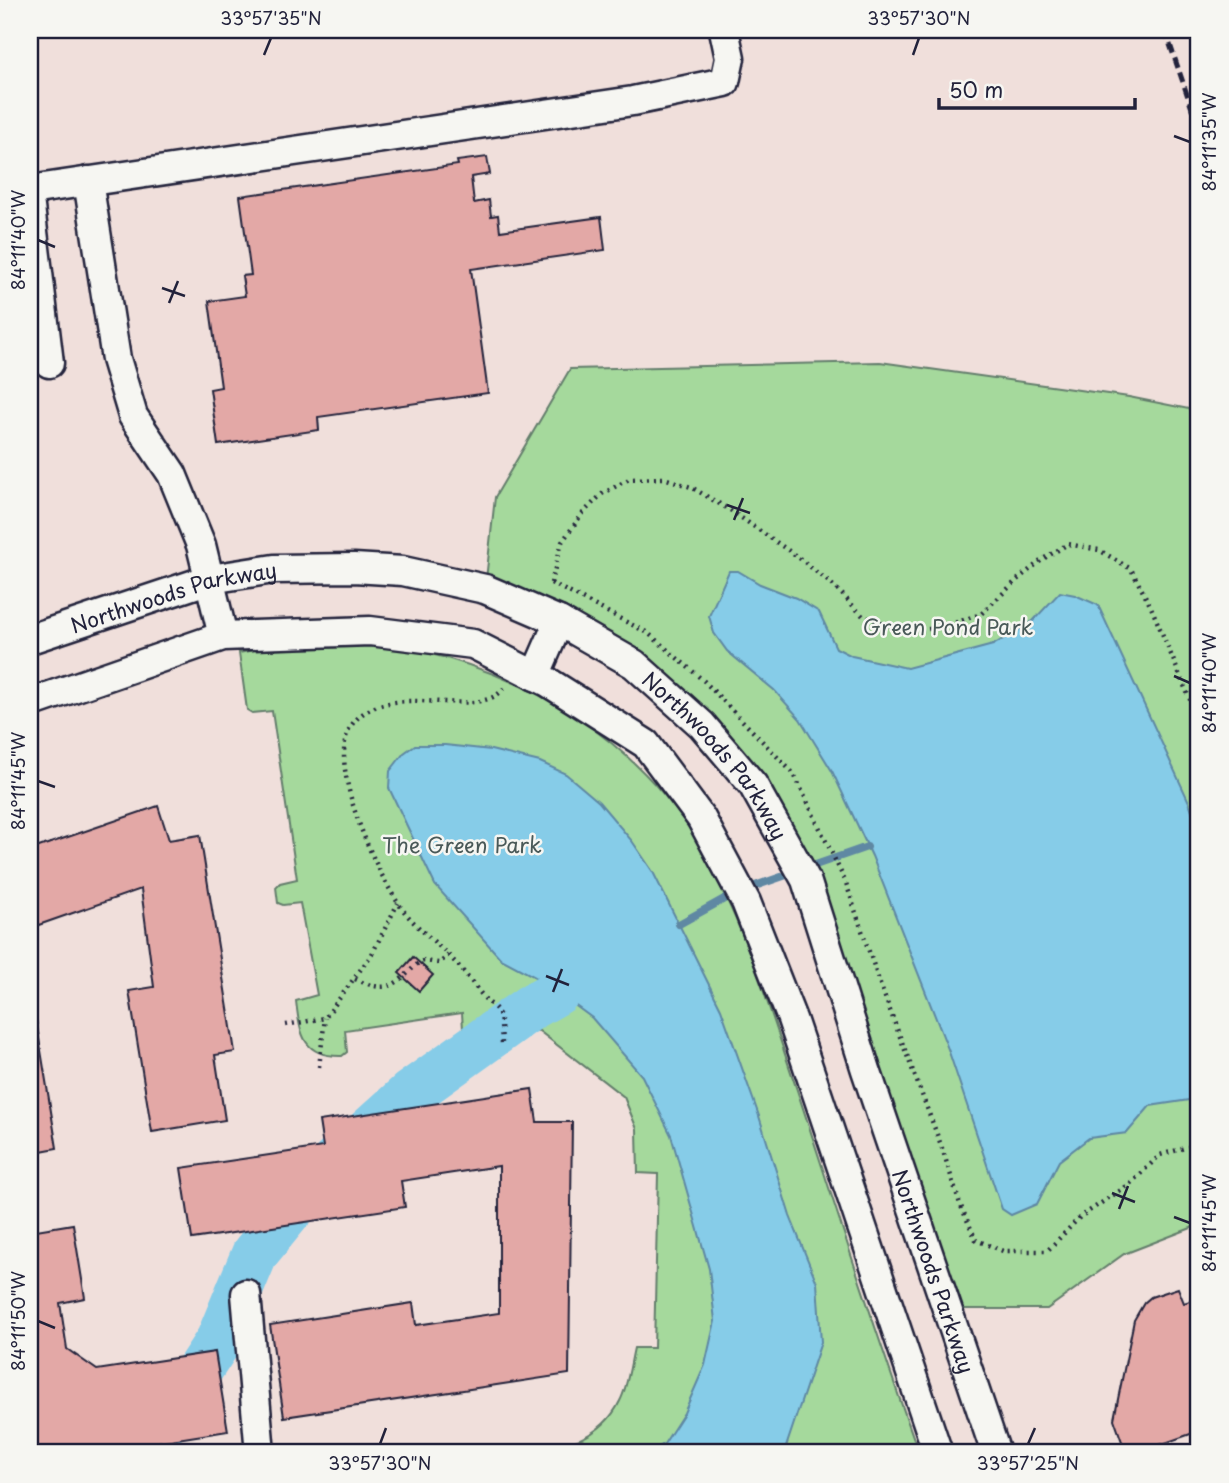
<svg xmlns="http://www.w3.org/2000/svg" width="1229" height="1483" font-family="'Playpen Sans',sans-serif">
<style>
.built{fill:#f0dfdb}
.green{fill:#a5d99c;stroke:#647e6c;stroke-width:2}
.water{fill:#86cce8;stroke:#5e88a3;stroke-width:2}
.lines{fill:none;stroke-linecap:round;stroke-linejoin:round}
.stream{stroke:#5e88a3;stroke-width:8}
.river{stroke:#86cce8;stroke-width:47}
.building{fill:#e3a8a6;stroke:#22223b;stroke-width:2}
.minor-casing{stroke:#22223b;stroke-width:33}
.path{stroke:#22223b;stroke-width:4.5;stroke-dasharray:2 5;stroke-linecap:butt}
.minor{stroke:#f6f6f2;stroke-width:28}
.rail{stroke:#22223b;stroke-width:5;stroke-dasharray:10 5;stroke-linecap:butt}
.ticks{fill:none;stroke:#22223b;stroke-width:2.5}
.labels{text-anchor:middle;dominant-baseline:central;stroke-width:5;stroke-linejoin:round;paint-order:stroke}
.street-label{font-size:21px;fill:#22223b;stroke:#f6f6f2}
.park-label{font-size:21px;fill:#495958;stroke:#f6f6f2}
.neatline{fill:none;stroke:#22223b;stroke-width:2.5}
.ticks-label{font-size:18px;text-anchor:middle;fill:#22223b}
</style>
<rect width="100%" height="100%" fill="#f6f6f2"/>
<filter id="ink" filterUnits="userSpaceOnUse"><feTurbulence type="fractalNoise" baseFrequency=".0143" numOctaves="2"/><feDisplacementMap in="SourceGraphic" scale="14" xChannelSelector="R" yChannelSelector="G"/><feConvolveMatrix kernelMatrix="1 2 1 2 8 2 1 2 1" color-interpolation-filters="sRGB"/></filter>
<g filter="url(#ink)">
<!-- built -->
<rect class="built" x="30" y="30" width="1169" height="1423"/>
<!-- green -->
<g class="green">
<path d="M880,362L1129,397L1199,411V1225L1124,1254L1047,1309H948L806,880L753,785L634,664L485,589L495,497L570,369Z"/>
<path d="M344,642C369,645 395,646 419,651C533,677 634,740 697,840C705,852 710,866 717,879C751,946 773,1019 797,1090C837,1211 875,1333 919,1453H517C558,1447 600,1443 620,1401C628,1386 630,1365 634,1348H654L658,1174L638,1173L637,1129L624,1097L539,1031L516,1027L468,1034L463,1029L462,1013L345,1030L347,1052L342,1056C304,1057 300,1036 296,1001L317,995L300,903L283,905L278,903L276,887L280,883L297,879L272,711L252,713L247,710L239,653L279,645Z"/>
</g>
<!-- water -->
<g class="water">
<path d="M729,571H738L760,584L796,598L819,612L836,648L852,656L907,668L993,645L1033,621L1060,592L1075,595L1098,605L1189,802L1199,831V1093L1189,1100L1150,1106L1127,1133L1089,1138L1059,1161L1037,1204L1011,1215L1002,1209L948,1049L872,856L832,771L800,719L774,690L727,651L714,633L709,616Z"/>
<path d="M415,745H445L491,750L540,762L566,774L599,802L632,841L653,872L721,1009L759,1116L790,1216L817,1283L821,1342L784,1453H648L664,1444L684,1413L705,1365L715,1321L709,1269L671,1135L642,1076L592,1018L539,979L501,959L435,885L389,788L390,771L404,753Z"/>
</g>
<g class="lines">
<!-- stream -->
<path class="stream" d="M679,924L735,893L867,847"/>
<!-- river -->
<path class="river" d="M147,1453L151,1443L219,1340L255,1253L315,1180L411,1093L531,1007L557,992"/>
</g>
<!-- building -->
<g class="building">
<path d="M487,157L490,174L471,177L474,203L489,200L491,216L498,215L500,231L601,217L605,250L471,269L488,393L318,417L319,430L218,445L210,389L221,387L209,301L245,296L242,276L251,275L240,196L458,165L457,161Z"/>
<path d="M158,806L169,840L200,835L235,1052L215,1055L225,1120L152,1132L129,991L154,987L141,889L30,928V850Z"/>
<path d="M413,957L433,975L419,991L399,973Z"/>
<path d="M35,1014L57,1148L30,1153V1015Z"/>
<path d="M532,1089L537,1122H572L569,1374L284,1417L270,1325L413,1303L416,1325L499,1313V1166L401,1181L405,1207L192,1239L181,1168L323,1147L319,1121Z"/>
<path d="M73,1224L85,1298L60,1303L67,1349L97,1370L215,1352L228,1431L89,1453H30V1231Z"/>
<path d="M1178,1288L1184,1303L1199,1298V1431L1137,1453H1126L1114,1419L1134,1320L1144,1303L1151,1297Z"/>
</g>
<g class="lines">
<defs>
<g id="minor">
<path d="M88,181L116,359L133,416L172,474L201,545L223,636"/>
<path d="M30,190L633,101L725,82L730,58L724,30"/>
<path d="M30,207L49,363"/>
<path id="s1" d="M30,639L210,579L274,569L354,568L403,571L485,589L559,621L634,664L702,725L753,785L806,880L866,1070L996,1453"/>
<path d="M535,676L559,621"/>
<path d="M30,703L223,636L370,631L473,644L548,682L646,744L701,818L746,902L792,1019L938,1453"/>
<path d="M246,1294L260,1453"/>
</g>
</defs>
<!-- minor casing -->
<use href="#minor" class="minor-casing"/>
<!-- path -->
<g class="path">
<path d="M551,583L648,633L704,681L794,774L846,883L880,984L941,1145L960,1204L976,1240L1003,1251H1047L1080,1217L1130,1184L1160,1155L1199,1144"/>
<path d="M551,583L562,542L582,514L602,494L629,479L664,478L691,487L730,510L802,560L836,588L863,616L886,625L918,631L945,626L981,614L1017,580L1043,559L1068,544L1099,550L1131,569L1151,607L1199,721"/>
<path d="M355,979C380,990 390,991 410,971C414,967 418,962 424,961C429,961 435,963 440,963L448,955"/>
<path d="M286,1025L325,1018L372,954L398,903"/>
<path d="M502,1043C501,1034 502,1019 498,1012C495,1007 490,1004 486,1000C475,987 465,972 452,959C436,942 418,929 403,910C378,877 325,764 351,726C386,675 477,724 504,688"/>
<path d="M319,1067L325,1018"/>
</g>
<!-- minor -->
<use href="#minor" class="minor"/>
<!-- rail -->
<path class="rail" d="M1165,30L1199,129"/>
</g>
</g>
<!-- ticks -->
<path class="ticks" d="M264,55L271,38M913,55L919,38M1174,136L1190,142M38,240L55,247M162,288L185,296M169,303L178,281M727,505L750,513M734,520L743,498M1174,676L1190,683M38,781L55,787M546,976L569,985M553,992L562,969M1112,1193L1135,1202M1119,1209L1128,1186M1174,1217L1190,1223M38,1321L55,1328M380,1444L386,1428M1028,1444L1035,1428"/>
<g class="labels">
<!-- street labels -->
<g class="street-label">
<text stroke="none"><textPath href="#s1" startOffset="150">Northwoods Parkway</textPath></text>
<text stroke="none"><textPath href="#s1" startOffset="758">Northwoods Parkway</textPath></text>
<text stroke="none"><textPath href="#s1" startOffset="1325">Northwoods Parkway</textPath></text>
</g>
<!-- park labels -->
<g class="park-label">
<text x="948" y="626">Green Pond Park</text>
<text x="462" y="844">The Green Park</text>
</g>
</g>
<!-- margin -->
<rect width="1229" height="1483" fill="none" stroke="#f6f6f2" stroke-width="77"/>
<!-- scale -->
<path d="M939 98v10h196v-10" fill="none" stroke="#22223b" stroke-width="3.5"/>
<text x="949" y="98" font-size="21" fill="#22223b" stroke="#f6f6f2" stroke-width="5" paint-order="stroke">50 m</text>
<rect x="38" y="38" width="1152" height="1406" class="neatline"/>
<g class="ticks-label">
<text x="271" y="25">33°57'35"N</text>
<text x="919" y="25">33°57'30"N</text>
<text transform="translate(1210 142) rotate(-90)" y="6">84°11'35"W</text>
<text transform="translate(19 240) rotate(-90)" y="6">84°11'40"W</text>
<text transform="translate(1210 683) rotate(-90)" y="6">84°11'40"W</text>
<text transform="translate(19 781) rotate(-90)" y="6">84°11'45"W</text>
<text transform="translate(1210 1223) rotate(-90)" y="6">84°11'45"W</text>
<text transform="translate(19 1321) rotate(-90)" y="6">84°11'50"W</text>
<text x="380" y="1470">33°57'30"N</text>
<text x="1028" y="1470">33°57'25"N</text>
</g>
</svg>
